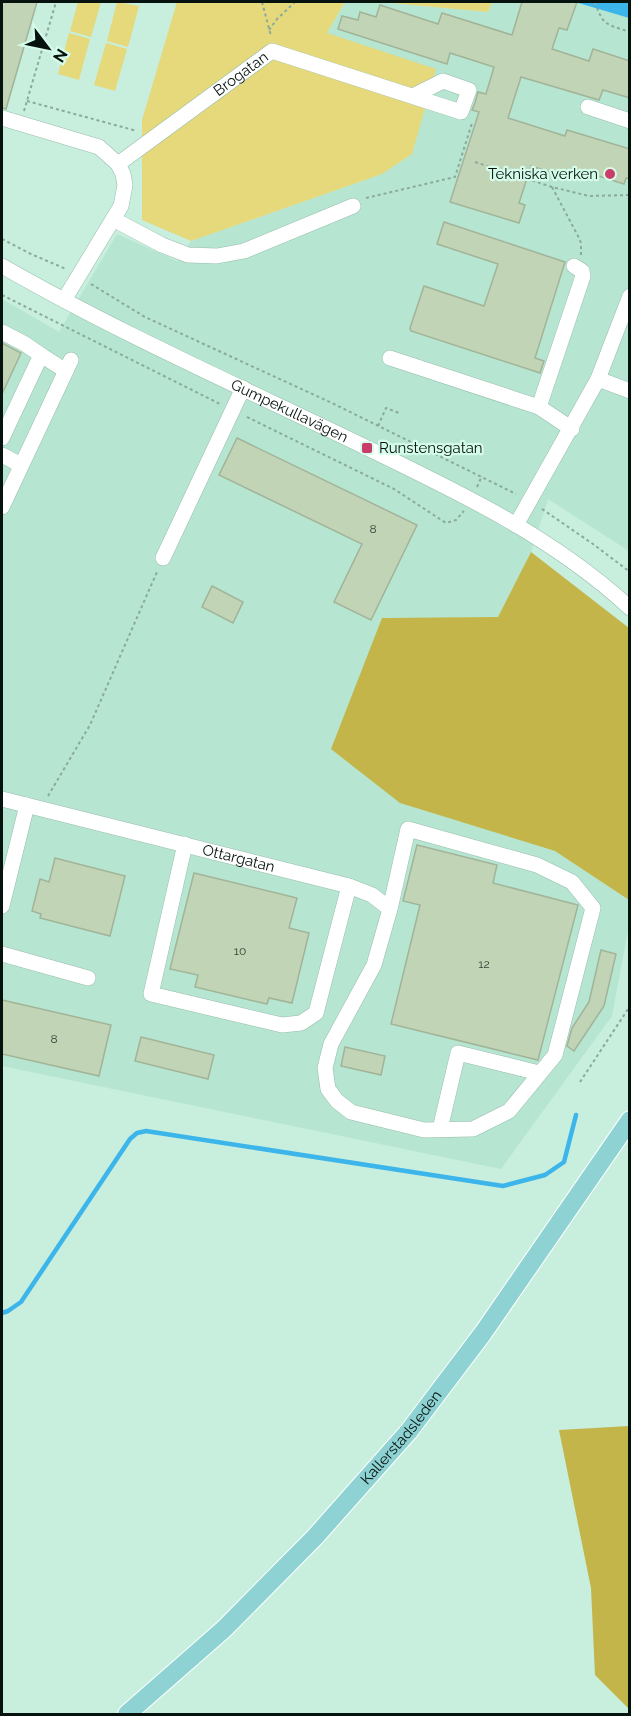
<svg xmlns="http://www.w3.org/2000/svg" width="631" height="1716" font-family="Raleway,sans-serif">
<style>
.built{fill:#b6e5d1}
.green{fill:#e5d97b}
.forest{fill:#c3b549}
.water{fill:#3cb5ea}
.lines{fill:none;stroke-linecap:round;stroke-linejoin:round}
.stream{stroke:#3cb5ea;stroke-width:4.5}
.building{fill:#c1d4b6;stroke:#a2b497;stroke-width:1.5}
.minor-casing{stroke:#98bdad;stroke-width:16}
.major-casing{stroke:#fff;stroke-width:20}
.path{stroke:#8ba99c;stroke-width:2;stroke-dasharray:3 3;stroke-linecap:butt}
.minor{stroke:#fff;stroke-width:15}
.major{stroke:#8fd2d4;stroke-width:18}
.poi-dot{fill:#ca3d6b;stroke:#d5fceb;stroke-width:2}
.labels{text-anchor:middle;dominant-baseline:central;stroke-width:4.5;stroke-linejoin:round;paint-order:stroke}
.number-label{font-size:12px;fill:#344237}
.street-label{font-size:15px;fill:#05120d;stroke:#d5fceb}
.poi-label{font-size:15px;fill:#05120d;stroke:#d5fceb;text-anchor:end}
</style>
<rect width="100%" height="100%" fill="#c8eedd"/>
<!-- built -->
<path class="built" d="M345,2H380L488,12L492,2H575L629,18V551L548,499L531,552L498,617L382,619L400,803L555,851L629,900V925L612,1016L501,1169L2,1066V299L59,332L117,234L177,261L191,241L382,174L327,33Z"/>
<!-- green -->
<g class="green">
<path d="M78,2H101L91,37L70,31Z"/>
<path d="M117,2L139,6L128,47L107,41Z"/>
<path d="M177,2H345L327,33L436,69L412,154L382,174L191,241L142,220V120Z"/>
<path d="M380,2H492L488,12Z"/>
<path d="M69,33L90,39L79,80L58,74Z"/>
<path d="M106,43L127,49L115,91L94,85Z"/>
</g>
<!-- forest -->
<g class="forest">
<path d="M531,552L629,628V900L555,851L400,803L331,749L382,618L498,617Z"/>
<path d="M629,1426H630L629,1709L595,1675L591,1588L559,1430Z"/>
</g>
<!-- water -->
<path class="water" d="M575,2H629V18Z"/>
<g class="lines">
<!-- stream -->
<path class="stream" d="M2,1313L8,1311L21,1302L130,1139L137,1133L146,1131L503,1186L545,1175L564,1162L576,1115"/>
</g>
<!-- building -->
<g class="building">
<path d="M2,2H37L6,109L2,108Z"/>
<path d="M522,2H577L567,30L559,28L552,49L589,61L593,49L630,61V98L603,90L599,100L521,77L508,118L565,136L567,130L630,149V179L626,178L624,184L579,170L575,180L531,166L519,203L525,205L519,223L450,202L479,112L472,110L475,103L478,92L486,94L494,67L450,53L447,64L338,29L342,16L358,20L360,12L376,17L380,5L438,24L442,13L512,35Z"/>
<path d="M444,222L565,262L535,358L544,361L540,373L411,331L410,328L424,286L484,306L498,264L437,244Z"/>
<path d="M2,343L21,353L2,394Z"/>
<path d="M237,438L417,525L371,620L334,602L362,544L219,475Z"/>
<path d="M212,586L243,602L233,623L202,607Z"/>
<path d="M417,845L497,865L493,883L578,905L538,1060L391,1024L420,905L403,901Z"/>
<path d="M55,858L125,876L110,936L40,918L41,914L32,911L40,879L49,882Z"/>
<path d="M194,873L297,898L289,928L309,933L292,1003L269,998L267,1004L195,987L198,975L170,969Z"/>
<path d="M601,950L616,954L604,1006L574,1051L567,1046L572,1028L589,1002Z"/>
<path d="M2,1000L111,1025L99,1076L2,1054Z"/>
<path d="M141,1037L214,1055L208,1079L135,1061Z"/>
<path d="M345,1047L385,1056L381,1075L341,1066Z"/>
</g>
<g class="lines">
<defs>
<g id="minor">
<path d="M588,107L630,121"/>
<path d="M2,118L99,147L118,164"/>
<path d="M113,219L162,245L188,255L217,256L244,251L353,206"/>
<path id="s1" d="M2,266C117,332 239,386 359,444C454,490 551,535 630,608"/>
<path id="s2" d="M64,300L121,206L125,185L123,174L118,164L272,51L461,112L469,90L443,81L413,96"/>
<path d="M2,332L25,344L41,355"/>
<path d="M390,358L539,407L572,429"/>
<path d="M598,379L630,391"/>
<path d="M539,407L583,276L582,271L574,266"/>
<path d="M2,438L41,355L66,371"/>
<path d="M2,455L21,465"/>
<path d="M2,507L71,360"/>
<path d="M516,525L598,379L630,296"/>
<path d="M163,558L243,388"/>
<path id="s3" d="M2,799L349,886L372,895L390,909L374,965L331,1044L325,1068L328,1089L337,1101L351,1112L424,1130L473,1129L509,1111L555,1055L593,908L572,882L537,865L408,829L390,909"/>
<path d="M185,844L151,994L282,1025L301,1023L316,1013L349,886"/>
<path d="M2,906L27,805"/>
<path d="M2,954L88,978"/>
<path d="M440,1129L458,1053L539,1073"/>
</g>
<g id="major">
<path id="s4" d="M127,1714L224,1629L315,1537L409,1431L483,1333L630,1120"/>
</g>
</defs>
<!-- minor casing -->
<use href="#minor" class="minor-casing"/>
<!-- major casing -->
<use href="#major" class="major-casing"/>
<!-- path -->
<g class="path">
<path d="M262,2L271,36"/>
<path d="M595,2C603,26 606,24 630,32"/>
<path d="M269,30L277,19L295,2"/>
<path d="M27,101L137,131"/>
<path d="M24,111L56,2"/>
<path d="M475,162L552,187L589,196L630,195"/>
<path d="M552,187L578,236L581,243V255"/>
<path d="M366,198L455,177L472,123"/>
<path d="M2,239L31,254L66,269"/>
<path d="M91,284L145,317L334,404L516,494"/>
<path d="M2,295L220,404"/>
<path d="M247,417L394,489L446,523L456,520L464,511"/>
<path d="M378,426L386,408L399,413"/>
<path d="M477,487L482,476"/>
<path d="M542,509L593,544L630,572"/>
<path d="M48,796L90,725L157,572"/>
<path d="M580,1082L630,1006"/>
</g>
<!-- minor -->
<use href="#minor" class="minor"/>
<!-- major -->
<use href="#major" class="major"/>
</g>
<!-- markers -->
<g class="poi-dot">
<circle cx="610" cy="174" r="6"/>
<rect x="361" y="442" width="12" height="12" rx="3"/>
</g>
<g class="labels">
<!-- number labels -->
<g class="number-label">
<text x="373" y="529">8</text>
<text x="240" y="951">10</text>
<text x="484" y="964">12</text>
<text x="54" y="1039">8</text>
</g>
<!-- street labels -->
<g class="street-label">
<text stroke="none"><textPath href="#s2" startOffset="306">Brogatan</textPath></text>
<text stroke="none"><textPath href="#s1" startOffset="322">Gumpekullavägen</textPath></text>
<text stroke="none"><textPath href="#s3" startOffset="244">Ottargatan</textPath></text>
<text stroke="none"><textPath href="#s4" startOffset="390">Kallerstadsleden</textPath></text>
</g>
<!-- poi labels -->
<g class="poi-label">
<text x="598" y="174">Tekniska verken</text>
<text x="379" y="448" text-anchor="start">Runstensgatan</text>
</g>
</g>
<!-- border -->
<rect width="631" height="1716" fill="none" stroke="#05120d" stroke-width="6"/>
<!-- north arrow -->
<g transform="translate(48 48) rotate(122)" stroke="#d5fceb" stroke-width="4.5" paint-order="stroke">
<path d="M0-4.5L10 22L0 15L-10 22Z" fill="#05120d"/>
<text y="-9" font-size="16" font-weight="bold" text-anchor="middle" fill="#05120d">N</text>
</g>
</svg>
